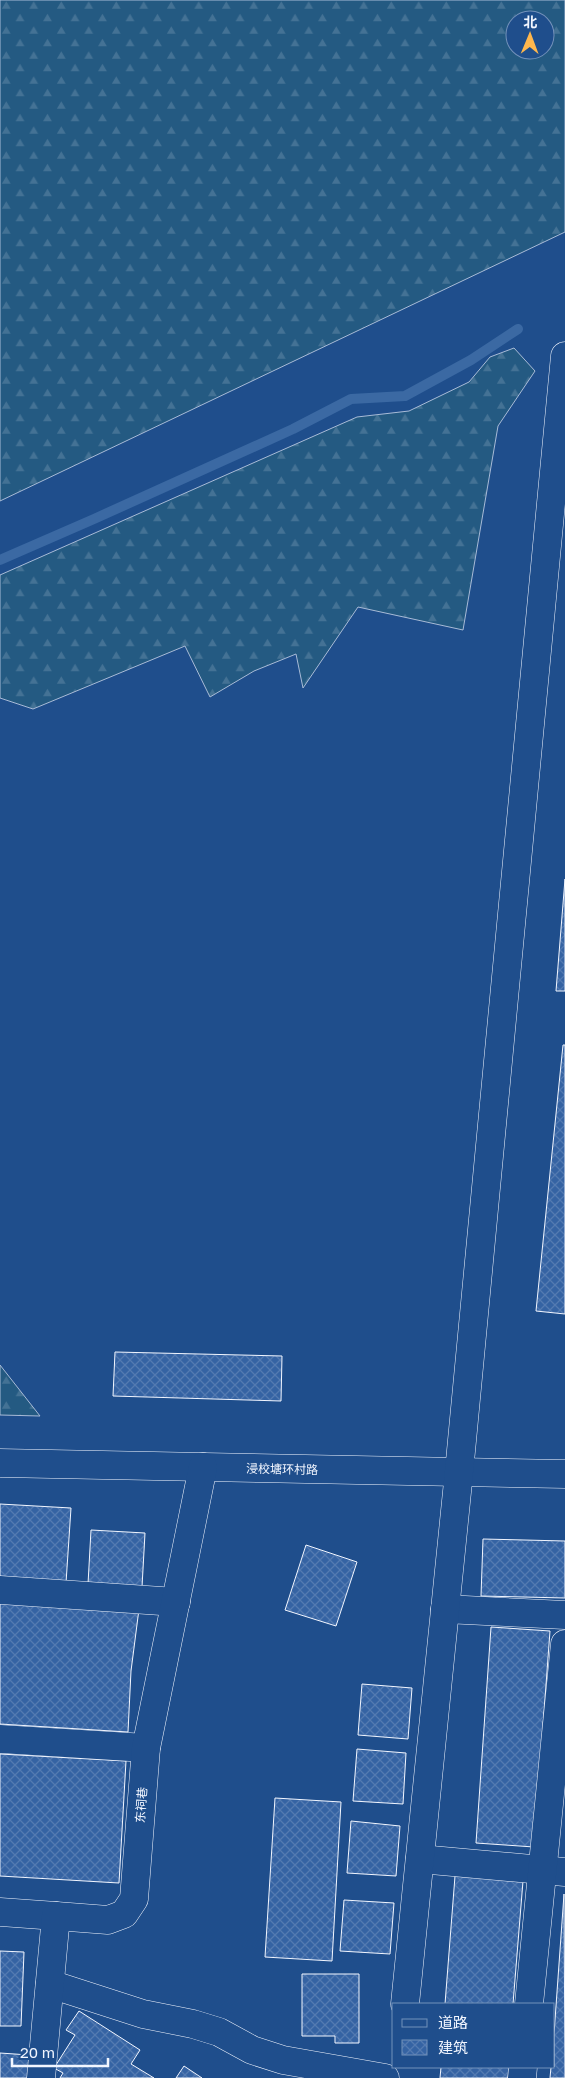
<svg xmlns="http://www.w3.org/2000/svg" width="565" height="2078" font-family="'Golos Text','Noto Sans SC',sans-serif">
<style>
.forest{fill:url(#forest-firs);stroke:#a8bbd7;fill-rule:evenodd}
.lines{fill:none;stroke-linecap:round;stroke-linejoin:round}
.stream{stroke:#3b69a3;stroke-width:10}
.building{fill:url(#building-cross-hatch);stroke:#f2f6ff}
.minor-casing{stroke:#f2f6ff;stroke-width:29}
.minor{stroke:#1f4e8c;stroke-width:28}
.labels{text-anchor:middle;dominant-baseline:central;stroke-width:4;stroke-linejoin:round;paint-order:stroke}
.street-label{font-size:12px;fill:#f2f6ff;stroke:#1f4e8c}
</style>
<defs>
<pattern id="forest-firs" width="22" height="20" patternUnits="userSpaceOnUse" patternTransform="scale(1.25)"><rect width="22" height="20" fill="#245a82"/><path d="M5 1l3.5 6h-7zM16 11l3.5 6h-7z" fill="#447295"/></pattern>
<pattern id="building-cross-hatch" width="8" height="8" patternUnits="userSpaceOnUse" patternTransform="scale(1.25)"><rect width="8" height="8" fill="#3563a3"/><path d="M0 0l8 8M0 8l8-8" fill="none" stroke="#537ab1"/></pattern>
</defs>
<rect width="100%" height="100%" fill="#1f4e8c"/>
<!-- forest -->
<g class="forest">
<path d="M0,0H565V232L0,501ZM515,20H545V50H515Z"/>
<path d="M514,348L535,371L498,426L463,630L358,607L303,688L296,654L254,671L210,697L185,646L33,709L0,698V575L357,417L409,411L469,382L490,357Z"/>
<path d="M0,1365L40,1416L0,1415Z"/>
</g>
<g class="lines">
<!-- stream -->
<path class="stream" d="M0,560L94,519L293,429L351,399L405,396L471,360L518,329"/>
</g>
<!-- building -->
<g class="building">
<path d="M565,879V991H556Z"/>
<path d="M563,1045H565V1314L536,1311Z"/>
<path d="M115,1352L282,1356L281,1401L113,1396Z"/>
<path d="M0,1504L71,1508L66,1583L0,1579Z"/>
<path d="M91,1530L145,1533L142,1587L88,1584Z"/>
<path d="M483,1539L565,1541V1598L481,1596Z"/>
<path d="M306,1545L357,1562L336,1626L285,1610Z"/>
<path d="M0,1600L139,1609L131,1671L128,1732L0,1724Z"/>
<path d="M491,1627L550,1631L534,1847L476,1843Z"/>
<path d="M362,1684L412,1688L408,1739L358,1735Z"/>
<path d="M357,1749L406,1753L403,1804L353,1801Z"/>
<path d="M0,1754L126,1761L119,1883L0,1876Z"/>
<path d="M275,1798L341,1802L332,1961L265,1957Z"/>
<path d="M351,1821L400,1826L396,1876L347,1873Z"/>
<path d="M455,1876L523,1881L513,2004H445Z"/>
<path d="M564,1894L565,2078H550L551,2067H554V2034Z"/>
<path d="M344,1900L394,1903L390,1954L340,1951Z"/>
<path d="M0,1951L24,1952L21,2026H0Z"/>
<path d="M302,1974H359V2043H335V2036H302Z"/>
<path d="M79,2011L140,2050L131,2064L154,2078H60L63,2073L54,2068L75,2035L66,2030Z"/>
<path d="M0,2053L29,2055L28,2078H0Z"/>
<path d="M184,2066L202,2078H176Z"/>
<path d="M441,2067H509L508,2078H440Z"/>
</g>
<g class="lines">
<defs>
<g id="minor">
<path d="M0,1463L565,1474"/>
<path d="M0,1590L176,1602"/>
<path d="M445,1609L565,1615"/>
<path d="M0,1739L146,1748"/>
<path d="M420,1859L565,1872"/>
<path d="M0,1912L56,1916"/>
<path d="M50,1984L143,2014L193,2024L219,2032L252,2050L283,2060L385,2078"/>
<path d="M405,2004L459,1472L565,356"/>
<path d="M529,2004L565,1644"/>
<path d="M41,2078L56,1916L108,1920L124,1914L134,1899L146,1748L203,1467"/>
<path d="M522,2078L523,2067"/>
</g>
</defs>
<!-- minor casing -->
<use href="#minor" class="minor-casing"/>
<!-- minor -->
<use href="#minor" class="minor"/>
</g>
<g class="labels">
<!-- street labels -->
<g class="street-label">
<text transform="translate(282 1469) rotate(1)">浸校塘环村路</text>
<text transform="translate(141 1805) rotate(-86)">东祠巷</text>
</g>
</g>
<!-- legend -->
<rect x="392" y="2003" width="162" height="65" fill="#1f4e8c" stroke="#7391ba"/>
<rect x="402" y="2019" width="25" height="8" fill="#1f4e8c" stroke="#7391ba"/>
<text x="438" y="2028" font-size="15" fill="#f2f6ff">道路</text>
<rect x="402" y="2040" width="25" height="15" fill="url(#building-cross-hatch)" stroke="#7391ba"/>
<text x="438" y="2053" font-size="15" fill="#f2f6ff">建筑</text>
<!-- north arrow -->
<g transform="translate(530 35) rotate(1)"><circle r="24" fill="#1f4e8c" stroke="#7391ba"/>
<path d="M0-4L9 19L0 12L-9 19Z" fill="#ffb74d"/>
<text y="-8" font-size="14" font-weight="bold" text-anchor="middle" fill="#f2f6ff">北</text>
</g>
<!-- scale -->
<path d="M12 2058v8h96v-8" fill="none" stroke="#f2f6ff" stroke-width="2.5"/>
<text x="20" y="2058" font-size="15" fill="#f2f6ff" stroke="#1f4e8c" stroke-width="4" paint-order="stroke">20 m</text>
</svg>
